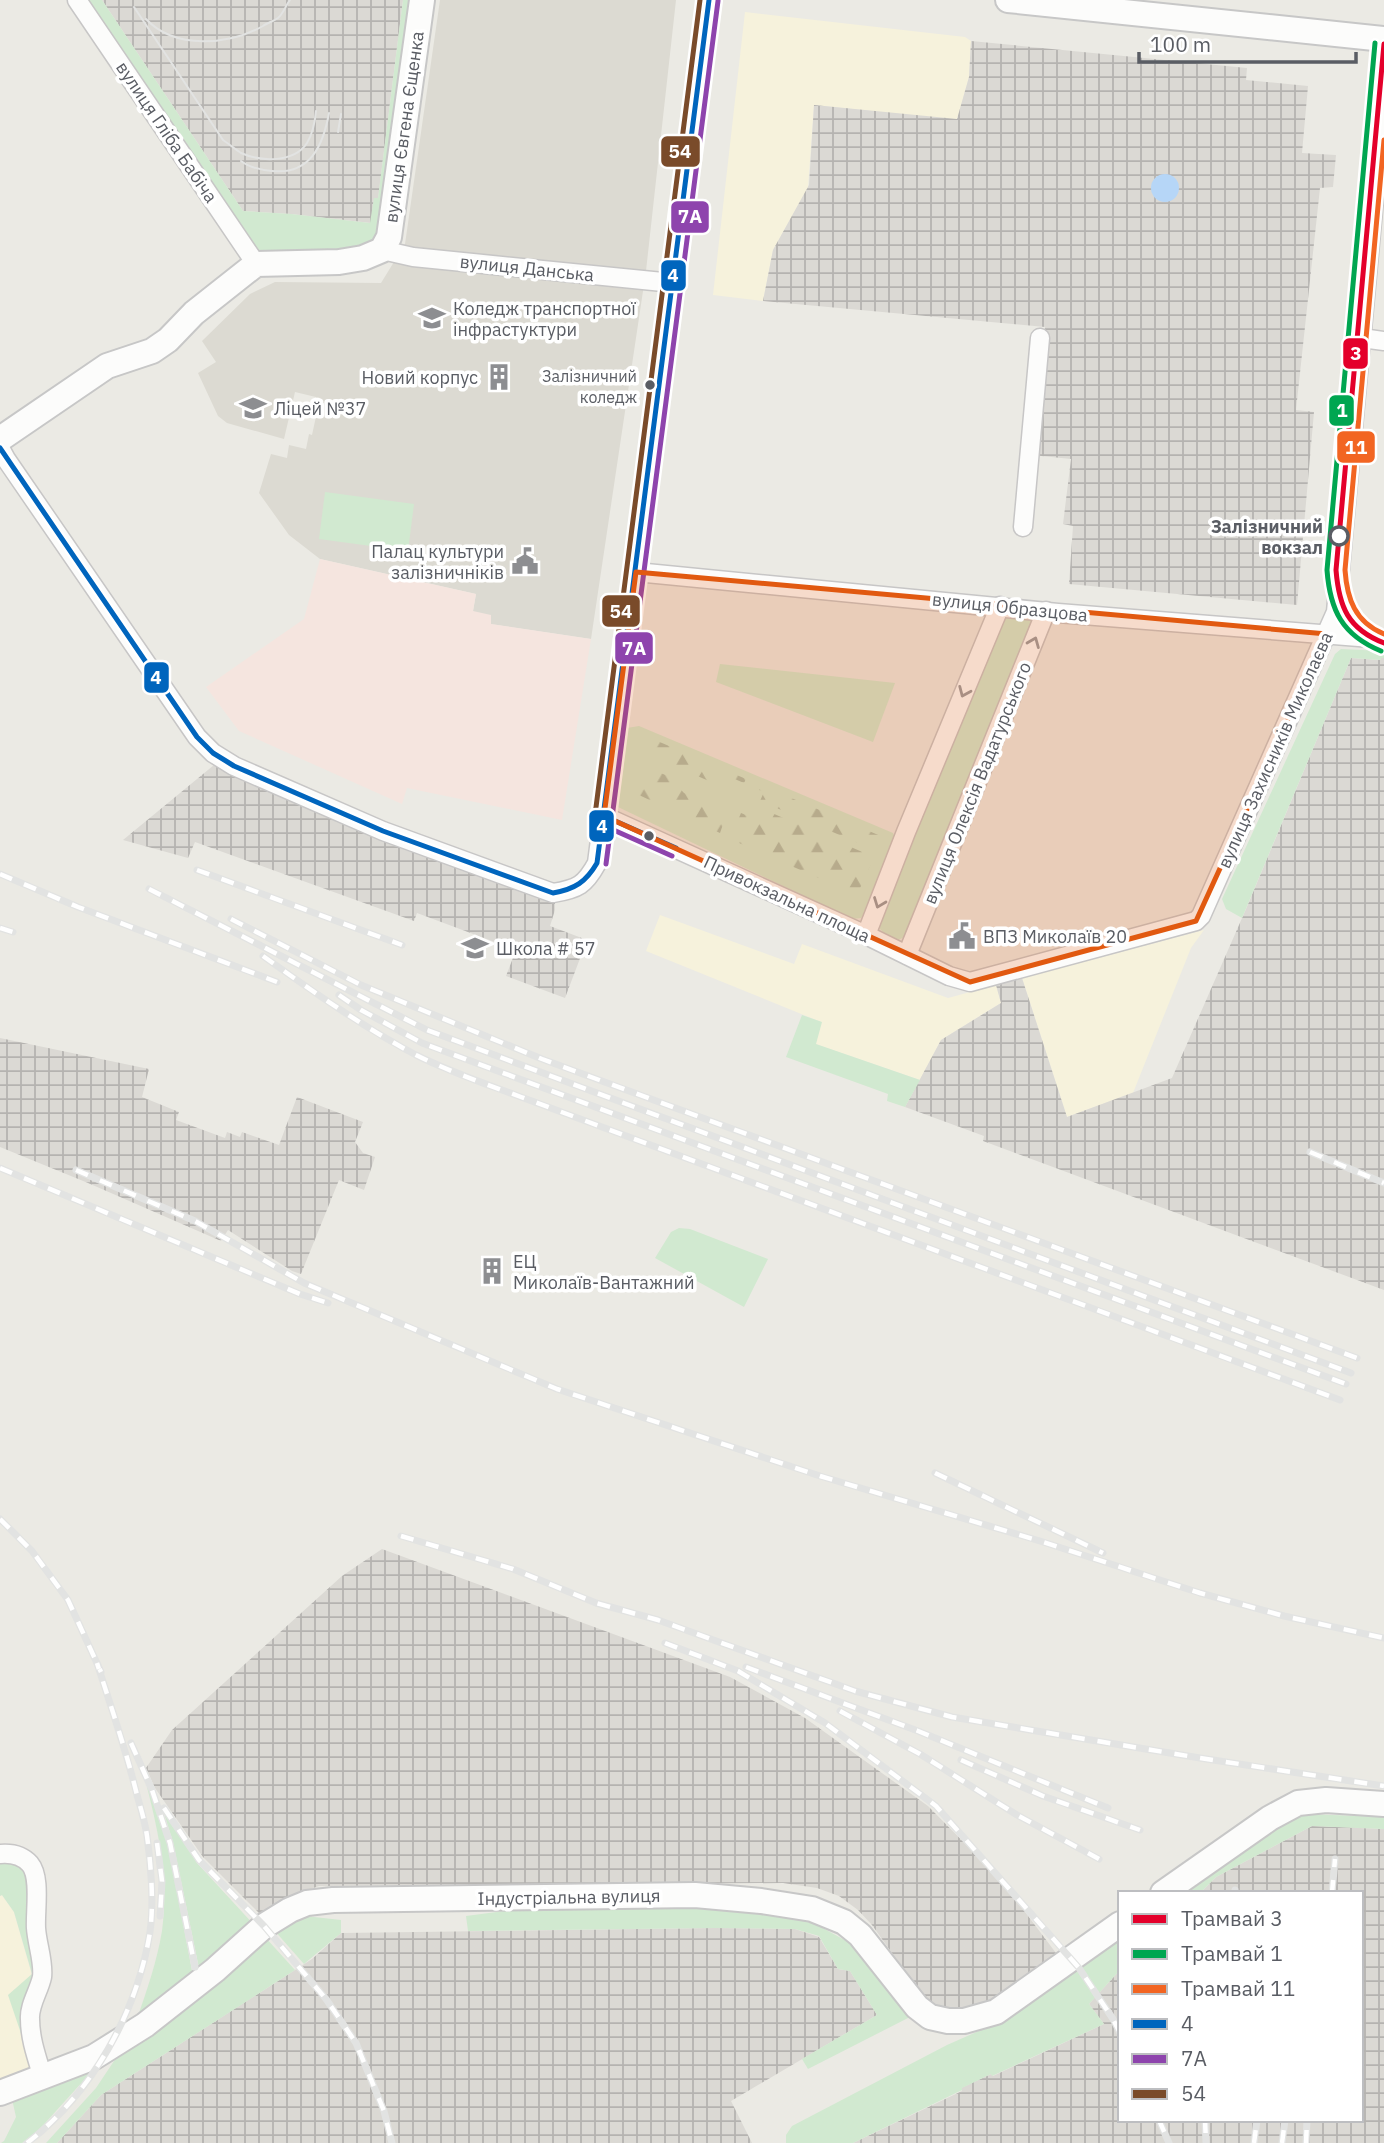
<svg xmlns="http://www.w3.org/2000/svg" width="1384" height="2143" font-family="'IBM Plex Sans',sans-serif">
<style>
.commercial{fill:#f6f2dc}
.industrial{fill:url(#industrial-grid)}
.education{fill:#dcdad2}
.medical{fill:#f5e5df}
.green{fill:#d1e9d0}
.forest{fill:url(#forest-firs)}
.water{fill:#b6d6f7}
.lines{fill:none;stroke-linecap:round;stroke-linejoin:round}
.street-casing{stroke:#c7c6c6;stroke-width:21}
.secondary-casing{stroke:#c7c7c7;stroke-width:28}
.street{stroke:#fcfcfb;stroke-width:18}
.secondary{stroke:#fcfcfb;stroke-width:24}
.tram{stroke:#e2e3e2;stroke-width:2}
.rail-casing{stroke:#e2e3e2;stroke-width:7}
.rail{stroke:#fff;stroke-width:4.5;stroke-dasharray:13;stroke-linecap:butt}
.bus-1-casing{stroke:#fff;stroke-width:10}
.bus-2-casing{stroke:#fff;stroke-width:10}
.bus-3-casing{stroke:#fff;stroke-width:10}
.bus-1{stroke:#0065bd;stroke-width:5}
.bus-2{stroke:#8e44ad;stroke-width:5}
.bus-3{stroke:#7a4b2a;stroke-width:5}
.tram-1-casing{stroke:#fff;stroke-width:10}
.tram-2-casing{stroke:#fff;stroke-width:10}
.tram-3-casing{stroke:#fff;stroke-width:10}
.tram-1{stroke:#e4002b;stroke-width:5}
.tram-2{stroke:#00a651;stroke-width:5}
.tram-3{stroke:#f26522;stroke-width:5}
.oneway{stroke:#9b9da0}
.marked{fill:#e15910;fill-opacity:0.2;stroke:#e15910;stroke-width:5;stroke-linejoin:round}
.bus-dot{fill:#5a5d64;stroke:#fff;stroke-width:2.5}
.stop-dot{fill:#fff;stroke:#5a5d64;stroke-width:3.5}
.labels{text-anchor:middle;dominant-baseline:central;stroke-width:7;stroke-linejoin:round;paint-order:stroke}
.bus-label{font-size:16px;fill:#5a5d64;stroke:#fff;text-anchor:end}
.street-label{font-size:18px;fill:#5a5d64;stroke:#fff}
.poi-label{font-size:18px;fill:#5a5d64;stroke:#fff;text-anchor:start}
.stop-label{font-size:18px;font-weight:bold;fill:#5a5d64;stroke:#fff;text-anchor:end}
.line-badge{stroke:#fff;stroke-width:2.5}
.badge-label{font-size:19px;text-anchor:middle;font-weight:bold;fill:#fff}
</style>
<defs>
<pattern id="industrial-grid" width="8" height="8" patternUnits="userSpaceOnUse" patternTransform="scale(1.75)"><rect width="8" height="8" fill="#dbd9d4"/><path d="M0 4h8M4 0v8" fill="none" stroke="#b5b3b0"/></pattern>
<pattern id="forest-firs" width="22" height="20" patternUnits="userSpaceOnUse" patternTransform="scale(1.75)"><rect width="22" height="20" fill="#d1e9d0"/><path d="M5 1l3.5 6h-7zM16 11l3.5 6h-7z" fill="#adc0ac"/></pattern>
</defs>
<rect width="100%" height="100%" fill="#ebeae4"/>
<!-- commercial -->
<g class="commercial">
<path d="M745,12L965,37L971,41L969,77L957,120L814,105L808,188L773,250L763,301L713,295Z"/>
<path d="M660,915L794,964L802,944L948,998L996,985L1001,1003L941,1040L920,1080L815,1044L821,1022L646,951Z"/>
<path d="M1204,930L1191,948L1133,1093L1067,1117L1022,978Z"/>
<path d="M2,1895L14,1912L32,1975L34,2072L0,2083V1896Z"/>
</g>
<!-- industrial -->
<g class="industrial">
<path d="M102,0H403L378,199H374L371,223L291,214L243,211Z"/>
<path d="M971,41L1247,68L1246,80L1308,86L1302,153L1336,155L1333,187L1320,188L1296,410L1314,412L1297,605L1069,584L1073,526L1063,524L1071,459L1032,455L1045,327L763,301L773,250L809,185L814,105L957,119L969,77Z"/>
<path d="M1381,657L1384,658V1290L983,1141L984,1136L905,1107L941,1040L1001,1003L996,985L1022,978L1067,1117L1172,1078L1246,909L1351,658L1380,660Z"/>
<path d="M214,765L380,838L555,901V910L550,926L587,940L565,998L506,976L516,950L417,913L414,921L195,842L188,858L123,840Z"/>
<path d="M0,1038L149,1069L142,1097L179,1112L176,1120L225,1138L227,1132L240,1137L242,1132L279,1145L297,1097L363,1122L355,1142L363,1153L375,1157L364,1190L339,1180L301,1274L292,1271L228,1230L221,1241L88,1183L0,1147Z"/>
<path d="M382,1549L730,1677L805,1718L928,1806L1001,1880L1059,1957L992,2004L963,2011L939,2008L924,1998L872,1925L858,1910L839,1896L817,1888L783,1883L319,1886L300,1893L262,1916L203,1857L155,1788L146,1768L172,1730L342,1576Z"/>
<path d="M1312,1826L1384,1829V2143H853L962,2091L961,2088L991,2074L993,2076L1104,2024L1089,2004L1120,1970V2120H1361V1893H1200L1216,1877Z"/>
<path d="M714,1928L795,1929L819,1937L838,1969L850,1971L877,2015L731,2101L752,2143H57L101,2095L312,1959L341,1933Z"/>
</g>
<!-- education -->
<path class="education" d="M440,0H676L646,271L591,639L490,624L473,611L476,594L320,559L289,535L259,493L271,454L287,458L289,445L306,449L309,434L312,435L320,398L295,392L284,439L227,423L218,416L198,373L216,362L202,341L250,294L275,282L381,283L405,244Z"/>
<!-- medical -->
<path class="medical" d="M320,559L476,594L473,611L491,615V624L591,639L562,820L407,788L402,804L239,731L206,687L304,619Z"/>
<!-- green -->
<g class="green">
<path d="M87,0H102L243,211L291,214L370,223L374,198H378L403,0H413L376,247L271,256L259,251L245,234Z"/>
<path d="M325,492L414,504L408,551L319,539Z"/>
<path d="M1004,618L1030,619L1033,624L909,935L898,940L885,934L880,929V917Z"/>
<path d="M1341,649L1384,651V658H1381V660L1351,658L1242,918L1226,909L1222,899L1335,654Z"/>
<path d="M720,664L895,683L873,742L716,682Z"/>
<path d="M639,726L893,833L896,840L868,909L861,918L852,919L618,807L616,801L627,728Z"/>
<path d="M802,1015L822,1022L816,1044L920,1080L905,1107L887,1101L888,1094L786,1057Z"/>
<path d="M679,1228L690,1229L768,1259L744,1307L655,1258L671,1232Z"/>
<path d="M147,1787H148L151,1792L168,1844L192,1971L199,1968L173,1842L163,1810L197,1863L255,1926L137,2019C147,1990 157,1961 162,1931C169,1882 159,1834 147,1787Z"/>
<path d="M1307,1814L1384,1817V1829L1312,1826L1216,1877L1200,1893H1181L1289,1820Z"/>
<path d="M0,1859L26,1868L38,1974L34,2072L8,1995L32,1974L14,1912L2,1895L0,1896Z"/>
<path d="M570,1907H693L758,1911L810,1921L850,1943L910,2017L808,2069L802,2059L877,2015L850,1971L838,1969L819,1936L795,1929L714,1928L468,1931L466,1916L512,1910Z"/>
<path d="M305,1916L341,1920V1933L304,1964L274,1930Z"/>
<path d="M1120,1936V1970L1089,2004L1104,2024L992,2076L991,2074L962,2088V2090L853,2143H786V2135L792,2126L947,2045L990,2026Z"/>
<path d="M265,1937L295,1970L101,2095L57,2143H46L96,2088L122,2049Z"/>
<path d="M94,2069L37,2132L22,2143H1L4,2141L16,2117L12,2099Z"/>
</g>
<!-- forest -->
<g class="forest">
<path d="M634,731L746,779L744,783L730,777L725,788L633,748Z"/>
<path d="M643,766L668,776L684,793L728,810L720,833L639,795Z"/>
<path d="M754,782L883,837L877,851L760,801L764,792L752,787Z"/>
<path d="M758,807L874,857L857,895L730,839L741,813L753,818Z"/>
</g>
<!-- water -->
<circle class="water" cx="1165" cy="188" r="14"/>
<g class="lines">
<defs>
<g id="street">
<path d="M77,0L256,264"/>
<path d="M382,250L413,257L673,283"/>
<path d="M1362,338L1384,341"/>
<path d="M0,448L6,459L197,737L213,753L234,766L383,831L553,893C578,889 585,885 597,863L709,0"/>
<path d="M1023,527L1040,338"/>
<path d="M636,572L1058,613L1384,639"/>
<path d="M604,816L866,935L949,976L970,982L1196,921L1201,916L1336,612L1384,91"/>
<path d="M866,935L906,832L1000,606"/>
<path d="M907,955L1046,611"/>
<path d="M0,1854C11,1853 22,1855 30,1864C41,1877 35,1911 36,1928C37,1944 44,1962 42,1977C39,1991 29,2005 30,2019C30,2039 37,2058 43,2078"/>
</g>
<g id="secondary">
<path d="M1008,0L1384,39"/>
<path d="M0,439L107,366L152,351L168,340L194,313L256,264L339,262L363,258L382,250L389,237L422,0"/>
<path d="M1163,1893L1270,1818L1298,1803L1326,1800L1384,1804"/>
<path d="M0,2093L94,2057L145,2025L215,1970L264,1926L290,1910L307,1903L333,1900L695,1895L761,1901L812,1909L844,1922L860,1935L917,2007L930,2017L948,2021H964L996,2012L1120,1924"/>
</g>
</defs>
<!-- street casing -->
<use href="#street" class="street-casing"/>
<!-- secondary casing -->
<use href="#secondary" class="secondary-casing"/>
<!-- street -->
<use href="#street" class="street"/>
<!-- secondary -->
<use href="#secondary" class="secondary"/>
<!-- tram -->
<g class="tram">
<path d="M134,7L223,140C229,144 235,149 241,153C261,162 294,163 307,143C313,133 315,122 316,111"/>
<path d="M146,19C175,50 229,45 263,26C267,23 274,21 278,18C283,14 286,5 290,0"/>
<path d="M338,132L341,114"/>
<path d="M241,161C250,168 261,170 272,171C310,175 323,146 329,113"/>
</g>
<defs>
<g id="rail">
<path d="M197,870L402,945"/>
<path d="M0,874L78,907L277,982"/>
<path d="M149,889L427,1030L1351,1373"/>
<path d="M231,919L361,985L542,1059L1357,1358"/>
<path d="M0,928L13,932"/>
<path d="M263,956C312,991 363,1027 416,1055C450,1072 486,1084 521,1097L1340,1400"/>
<path d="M339,995L361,1010L422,1043L1346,1384"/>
<path d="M1310,1152L1384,1183"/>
<path d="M0,1168L300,1294L328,1303"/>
<path d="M76,1170L195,1221L304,1283L557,1389L820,1476L1040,1541L1200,1593L1284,1616L1384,1638"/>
<path d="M935,1473L1103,1553"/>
<path d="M0,1519L32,1551L68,1600L101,1672"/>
<path d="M401,1536L513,1569L596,1603L658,1620L855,1691L952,1717L1200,1758L1384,1786"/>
<path d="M665,1643L738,1671L825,1723L936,1806L1079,1968L1113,2019L1120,2033"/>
<path d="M746,1667L918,1731L1108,1808"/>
<path d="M840,1711L920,1754L1017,1815L1099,1859"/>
<path d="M131,1743L152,1790L170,1843L195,1967"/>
<path d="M961,1760L1043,1796L1140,1830"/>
<path d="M164,1808L199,1860L264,1926L326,1999L356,2043L384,2111L392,2143"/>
<path d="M157,1843L162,1881L160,1916"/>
<path d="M1235,1893V1890"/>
<path d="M1332,1893L1335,1859"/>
<path d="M1159,2120L1169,2143"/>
<path d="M1205,2120L1206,2143"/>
<path d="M27,2143C92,2093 137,2013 150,1932C154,1904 151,1864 147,1836C145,1822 141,1809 137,1795C126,1750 111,1707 97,1663"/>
<path d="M1254,2143L1257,2120"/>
<path d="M1282,2143L1285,2120"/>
<path d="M1306,2143L1307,2120"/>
</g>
</defs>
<!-- rail casing -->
<use href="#rail" class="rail-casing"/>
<!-- rail -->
<use href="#rail" class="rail"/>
<defs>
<g id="bus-1">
<path d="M0,448L197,737L213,753L234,766L383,831L553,893C575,889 586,882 597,863L709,0"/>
<path d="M604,816L676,848"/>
</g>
<g id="bus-2">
<path d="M600,824L672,856"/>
<path d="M606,864L718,1"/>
</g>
<path id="bus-3" d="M595,815L700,0"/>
</defs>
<!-- bus-1 casing -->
<use href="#bus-1" class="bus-1-casing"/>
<!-- bus-2 casing -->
<use href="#bus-2" class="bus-2-casing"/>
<!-- bus-3 casing -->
<use href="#bus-3" class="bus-3-casing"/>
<!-- bus-1 -->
<use href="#bus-1" class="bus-1"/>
<!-- bus-2 -->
<use href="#bus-2" class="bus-2"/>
<!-- bus-3 -->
<use href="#bus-3" class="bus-3"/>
<defs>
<path id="tram-1" d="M1384,44L1336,570C1339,607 1348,629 1384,643"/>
<path id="tram-2" d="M1375,43L1327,570C1330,610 1342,635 1381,651"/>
<path id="tram-3" d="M1384,140L1345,570C1347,599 1355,622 1384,634"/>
</defs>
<!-- tram-1 casing -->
<use href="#tram-1" class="tram-1-casing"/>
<!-- tram-2 casing -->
<use href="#tram-2" class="tram-2-casing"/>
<!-- tram-3 casing -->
<use href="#tram-3" class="tram-3-casing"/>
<!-- tram-1 -->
<use href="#tram-1" class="tram-1"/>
<!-- tram-2 -->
<use href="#tram-2" class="tram-2"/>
<!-- tram-3 -->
<use href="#tram-3" class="tram-3"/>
</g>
<!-- one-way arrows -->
<defs><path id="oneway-chevron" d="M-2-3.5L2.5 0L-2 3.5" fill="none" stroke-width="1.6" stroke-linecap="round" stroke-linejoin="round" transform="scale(1.75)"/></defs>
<g class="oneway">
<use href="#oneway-chevron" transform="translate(1034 642) rotate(-68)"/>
<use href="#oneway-chevron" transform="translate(964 692) rotate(113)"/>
<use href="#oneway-chevron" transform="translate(879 903) rotate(111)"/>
</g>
<!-- marked area -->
<path class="marked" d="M636,572L1327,634L1196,921L970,982L604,816Z"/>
<!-- icons -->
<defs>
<symbol id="university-bare" viewBox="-9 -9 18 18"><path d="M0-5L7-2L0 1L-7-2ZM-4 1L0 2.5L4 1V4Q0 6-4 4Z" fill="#8d8e91" stroke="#fff" stroke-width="2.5" paint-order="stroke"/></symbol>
<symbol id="building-bare" viewBox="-9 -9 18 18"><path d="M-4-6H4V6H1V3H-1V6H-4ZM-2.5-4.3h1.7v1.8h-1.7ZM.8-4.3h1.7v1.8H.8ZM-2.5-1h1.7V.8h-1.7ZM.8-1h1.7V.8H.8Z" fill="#8d8e91" stroke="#fff" stroke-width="2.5" paint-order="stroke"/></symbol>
<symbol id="school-bare" viewBox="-9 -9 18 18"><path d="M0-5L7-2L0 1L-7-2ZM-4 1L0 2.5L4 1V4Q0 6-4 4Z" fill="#8d8e91" stroke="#fff" stroke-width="2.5" paint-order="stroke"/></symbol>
<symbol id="civic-bare" viewBox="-9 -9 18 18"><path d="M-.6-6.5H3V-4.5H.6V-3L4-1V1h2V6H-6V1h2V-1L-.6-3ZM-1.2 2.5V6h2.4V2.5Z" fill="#8d8e91" stroke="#fff" stroke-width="2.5" paint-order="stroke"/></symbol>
</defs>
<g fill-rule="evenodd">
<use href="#university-bare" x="413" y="299" width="38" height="38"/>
<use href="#building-bare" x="480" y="358" width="38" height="38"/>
<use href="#school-bare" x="234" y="389" width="38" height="38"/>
<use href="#civic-bare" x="506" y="542" width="38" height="38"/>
<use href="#civic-bare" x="943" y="917" width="38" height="38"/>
<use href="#school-bare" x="456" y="929" width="38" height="38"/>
<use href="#building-bare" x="473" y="1252" width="38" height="38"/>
</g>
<!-- markers -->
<g class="bus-dot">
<circle cx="650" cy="385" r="6"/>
<circle cx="649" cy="836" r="6"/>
</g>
<circle class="stop-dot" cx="1339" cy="536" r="9"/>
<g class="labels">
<!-- bus labels -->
<g class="bus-label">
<text x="637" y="376">Залізничний<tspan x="637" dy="21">коледж</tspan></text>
</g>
<!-- street labels -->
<g class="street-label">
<text transform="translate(404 127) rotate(-82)">вулиця Євгена Єщенка</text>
<text transform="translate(167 132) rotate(56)">вулиця Гліба Бабіча</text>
<text transform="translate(527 268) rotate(6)">вулиця Данська</text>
<text transform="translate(1010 607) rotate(6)">вулиця Образцова</text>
<text transform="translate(1275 750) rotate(-66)">вулиця Захисників Миколаєва</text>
<text transform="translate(977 783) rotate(-68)">вулиця Олексія Вадатурського</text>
<text transform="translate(787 899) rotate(25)">Привокзальна площа</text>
<text transform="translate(569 1897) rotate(-1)">Індустріальна вулиця</text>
</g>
<!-- poi labels -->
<g class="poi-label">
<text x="453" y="308">Коледж транспортної<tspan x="453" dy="21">інфрастуктури</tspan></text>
<text x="478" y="377" text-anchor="end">Новий корпус</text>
<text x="274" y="408">Ліцей №37</text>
<text x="504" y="551" text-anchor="end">Палац культури<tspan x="504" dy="21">залізничніків</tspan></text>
<text x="983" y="936">ВПЗ Миколаїв 20</text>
<text x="496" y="948">Школа # 57</text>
<text x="513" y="1261">ЕЦ<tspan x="513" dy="21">Миколаїв-Вантажний</tspan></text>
</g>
<!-- stop labels -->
<g class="stop-label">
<text x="1323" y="526">Залізничний<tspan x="1323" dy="21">вокзал</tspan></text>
</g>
</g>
<g class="line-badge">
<rect x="660" y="135" width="41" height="33" rx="7" fill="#7a4b2a"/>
<rect x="670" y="200" width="40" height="34" rx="7" fill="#8e44ad"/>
<rect x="660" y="259" width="27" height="33" rx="7" fill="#0065bd"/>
<rect x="1342" y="337" width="27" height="33" rx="7" fill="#e4002b"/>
<rect x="1328" y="394" width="27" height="33" rx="7" fill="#00a651"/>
<rect x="1336" y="430" width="40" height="34" rx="7" fill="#f26522"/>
<rect x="601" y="594" width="40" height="34" rx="7" fill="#7a4b2a"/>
<rect x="614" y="631" width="40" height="34" rx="7" fill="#8e44ad"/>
<rect x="143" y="661" width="27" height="33" rx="7" fill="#0065bd"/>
<rect x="588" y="809" width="27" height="34" rx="7" fill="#0065bd"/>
</g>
<g class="badge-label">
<text x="680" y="158">54</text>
<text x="690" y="223">7А</text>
<text x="673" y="282">4</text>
<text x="1356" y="360">3</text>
<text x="1342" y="417">1</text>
<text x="1356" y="454">11</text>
<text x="621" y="618">54</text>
<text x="634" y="655">7А</text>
<text x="156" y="684">4</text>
<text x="602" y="833">4</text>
</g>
<!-- legend -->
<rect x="1118" y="1891" width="245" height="231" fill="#ffffff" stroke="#bdbec1" stroke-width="2"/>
<rect x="1132" y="1914" width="35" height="10" fill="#e4002b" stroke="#bdbec1" stroke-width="2"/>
<text x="1181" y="1926" font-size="21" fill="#5a5d64">Трамвай 3</text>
<rect x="1132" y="1949" width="35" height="10" fill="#00a651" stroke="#bdbec1" stroke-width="2"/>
<text x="1181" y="1961" font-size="21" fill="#5a5d64">Трамвай 1</text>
<rect x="1132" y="1984" width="35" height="10" fill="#f26522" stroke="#bdbec1" stroke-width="2"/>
<text x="1181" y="1996" font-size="21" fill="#5a5d64">Трамвай 11</text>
<rect x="1132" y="2019" width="35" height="10" fill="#0065bd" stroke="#bdbec1" stroke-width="2"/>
<text x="1181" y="2031" font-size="21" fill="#5a5d64">4</text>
<rect x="1132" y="2054" width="35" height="10" fill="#8e44ad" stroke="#bdbec1" stroke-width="2"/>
<text x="1181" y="2066" font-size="21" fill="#5a5d64">7А</text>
<rect x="1132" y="2089" width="35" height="10" fill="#7a4b2a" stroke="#bdbec1" stroke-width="2"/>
<text x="1181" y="2101" font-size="21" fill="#5a5d64">54</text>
<!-- scale -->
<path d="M1139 52v10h217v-10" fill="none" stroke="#5a5d64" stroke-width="3.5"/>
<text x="1150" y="52" font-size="21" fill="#5a5d64" stroke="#ffffff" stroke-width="5" paint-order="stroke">100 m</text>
</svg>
